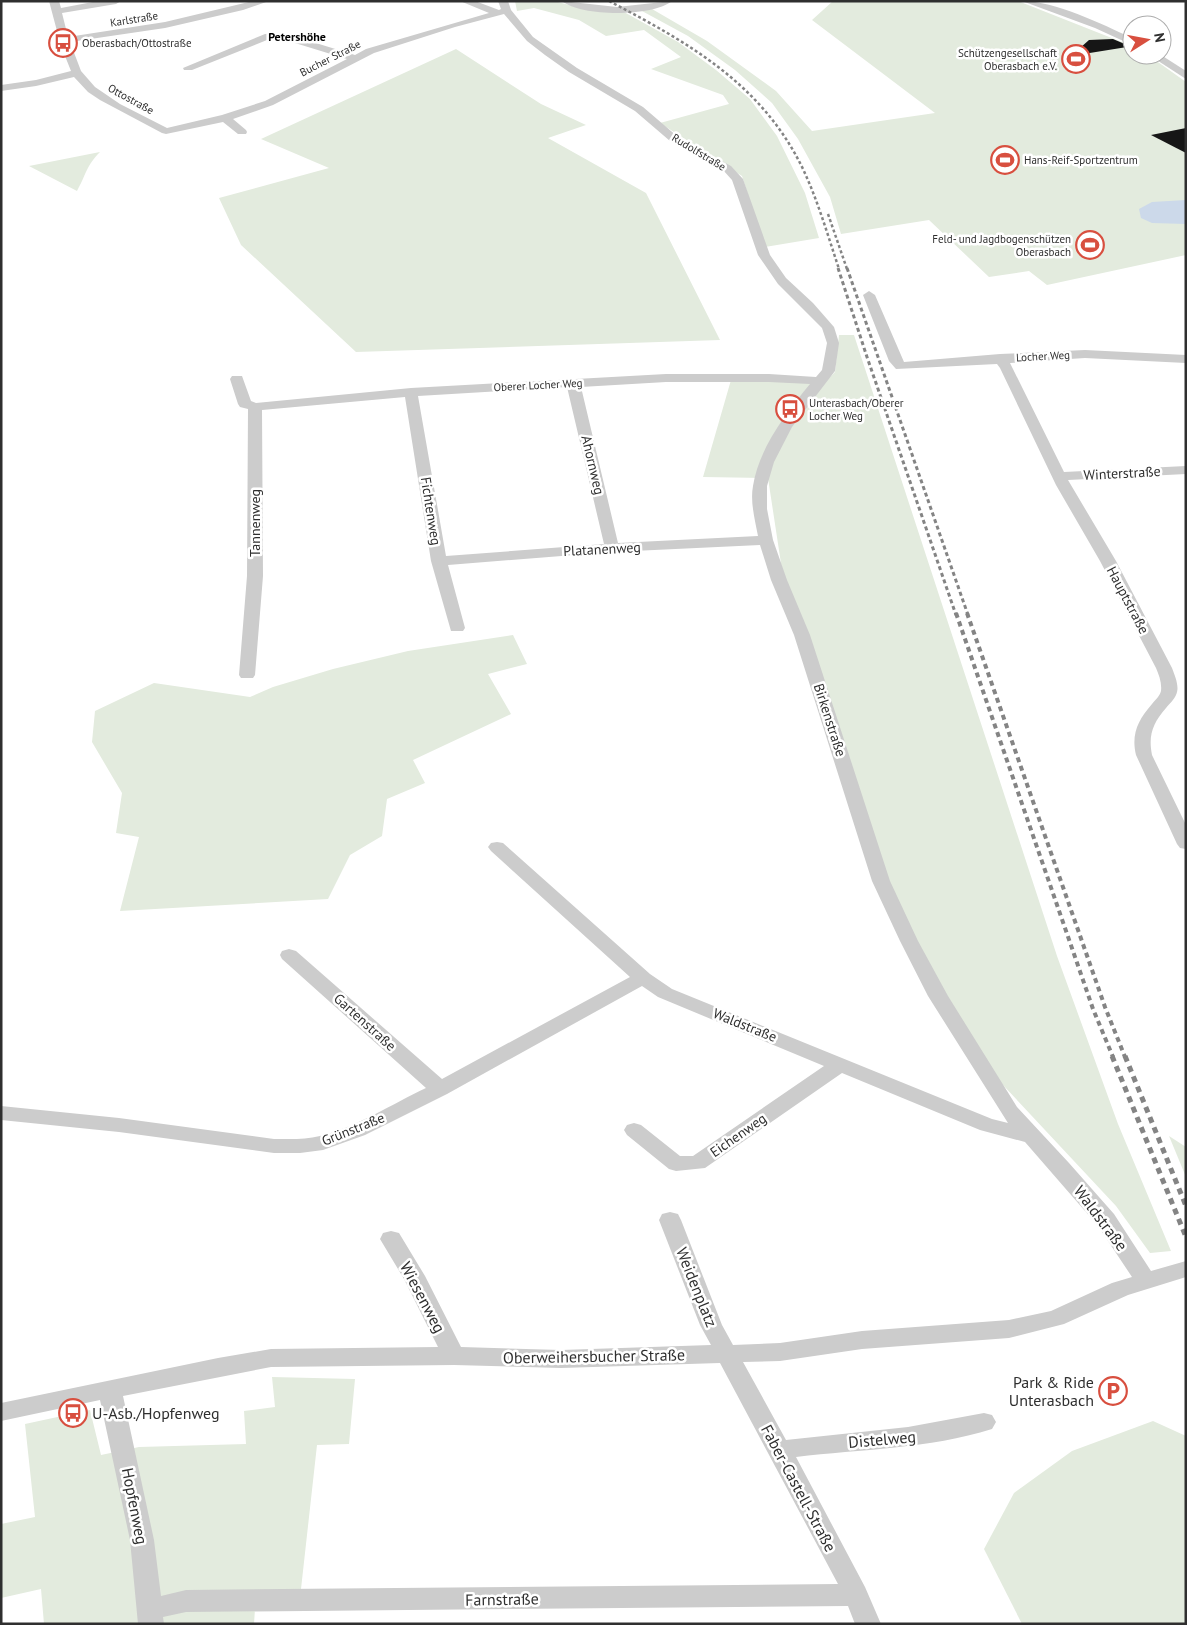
<svg xmlns="http://www.w3.org/2000/svg" width="1187" height="1625" font-family="'PT Sans',sans-serif">
<style>
.green{fill:#e3ebde}
.water{fill:#ccd9ea}
.building{fill:#161616}
.lines{fill:none;stroke-linecap:round;stroke-linejoin:round}
.minor{fill:#ccc;fill-rule:evenodd}
.rail-far3{stroke:#848484;stroke-width:2.5;stroke-dasharray:3 2.5;stroke-linecap:butt}
.rail-far2{stroke:#848484;stroke-width:3;stroke-dasharray:4 3;stroke-linecap:butt}
.rail-far1{stroke:#848484;stroke-width:4;stroke-dasharray:5 4;stroke-linecap:butt}
.rail{stroke:#848484;stroke-width:5;stroke-dasharray:6 5;stroke-linecap:butt}
.labels{text-anchor:middle;dominant-baseline:central;stroke-width:5;stroke-linejoin:round;paint-order:stroke}
.far-street-label{font-size:11px;fill:#2f2f2f;stroke:#fff}
.far-poi-label{font-size:11px;fill:#2f2f2f;stroke:#fff;text-anchor:start}
.far-neighbourhood-label{font-size:12px;font-weight:bold;fill:#000;stroke:#fff}
.street-label{font-size:14px;fill:#2f2f2f;stroke:#fff}
.near-street-label{font-size:16px;fill:#2f2f2f;stroke:#fff}
.near-poi-label{font-size:16px;fill:#2f2f2f;stroke:#fff;text-anchor:end}
</style>
<rect width="100%" height="100%" fill="#fff"/>
<!-- green -->
<g class="green">
<path d="M515,1H554L585,9L624,12L678,42L716,70L750,99L777,136L805,193L819,238L765,247L742,176L660,123L729,104L723,95L651,69L681,57L644,30L606,36L579,20L534,8L517,11Z"/>
<path d="M833,1H1018L1132,46V55H1148L1186,82V255L1047,285L1029,271L989,277L929,220L841,234L830,197L798,139L772,103L735,70L688,36L642,11L652,9L707,41L776,91L812,131L935,113L812,20Z"/>
<path d="M456,49L541,104L586,125L548,138L646,193L720,340L356,352L241,245L219,198L329,168L261,139Z"/>
<path d="M100,152C86,166 86,175 77,191L29,166Z"/>
<path d="M839,335H854L1057,956L1118,1124L1171,1251L1150,1253L1116,1206L1002,1084L894,919L782,570L768,478L703,477L731,380L824,383L835,372Z"/>
<path d="M513,635L527,664L488,674L511,714L413,760L425,783L387,799L382,836L350,855L328,899L120,911L139,837L116,833L122,793L92,742L95,711L154,683L250,697L273,687L333,669L408,651Z"/>
<path d="M1169,1136L1186,1147V1177Z"/>
<path d="M272,1377L355,1379L349,1444L317,1445L301,1589L256,1593L254,1624H44L41,1589L1,1598V1524L35,1517L25,1424L90,1410L101,1455L139,1447L246,1444L244,1411L275,1407Z"/>
<path d="M1153,1421L1186,1436V1624H1022L984,1549L1014,1493L1072,1451Z"/>
</g>
<!-- water -->
<path class="water" d="M1186,200V224L1152,223L1141,218L1139,209L1152,202Z"/>
<!-- building -->
<g class="building">
<path d="M1113,39L1127,45V47L1071,56L1089,40Z"/>
<path d="M1186,128V153L1151,135Z"/>
</g>
<g class="lines">
<!-- minor -->
<g class="minor">
<path d="M49,1H59L61,8L98,1H121L116,4L62,13L68,37L165,22L253,1H269L243,10L165,28L70,42L81,71L95,87L120,104L167,128L222,115L265,101L347,59L282,39L267,40L192,70H184L183,68L265,34L283,33L355,55L366,49L489,13L460,1H475L499,10L501,9L498,1H508L511,10L533,37L577,68L643,107L678,137L731,166L743,179L770,255L786,278L813,303L834,327L839,343L835,371L792,427L774,462L767,486V509L773,540L787,580L810,635L890,881L918,941L948,996L1017,1107L1069,1163L1114,1214L1151,1271L1186,1261V1277L1128,1295L1064,1324L1009,1338L862,1349L780,1361L743,1362L786,1440L908,1427L984,1413L992,1415L996,1422L992,1429C929,1449 861,1449 796,1457L865,1587L881,1624H855L848,1606L186,1612L163,1617L164,1624H138L130,1540L100,1400L1,1421V1403L218,1358L271,1349L438,1347L404,1279L380,1239L383,1233L391,1231L399,1233L425,1276L461,1347L561,1350L711,1345L700,1325L659,1220L662,1214L670,1212L678,1214L681,1220L722,1325L733,1345L780,1343L862,1331L1009,1320L1051,1311L1112,1283L1132,1277L1098,1226L1025,1142L980,1130L842,1073L705,1168L676,1171L669,1169L627,1135L624,1130L627,1125L634,1123L641,1125L680,1156H693L824,1066L658,997L642,986L447,1094L365,1135L323,1150L300,1153H274L119,1132L1,1120V1106L119,1118L274,1139C289,1139 305,1140 320,1136C357,1127 392,1104 426,1088L282,959L280,955L282,951L289,949L296,951L442,1079L630,977L491,851L488,847L491,843L497,842L503,843L650,974L672,989L992,1119L1008,1123L928,996L900,941L872,881L794,635L771,580L760,545L612,552L448,565L465,628L463,631H451L431,561L405,397L262,410L263,576L255,675L253,678H241L239,675L247,576L248,409L240,407L238,404L230,379L232,376H242L251,401L256,403L411,388L666,374H769L816,377L822,370L827,343L822,328L778,284L758,255L732,180L723,170L670,141L635,111L569,72L545,55L527,41L504,14L455,27L374,53L273,105L233,119L246,130L247,132L246,134H238L223,122L166,134L162,133L100,100L88,92L74,77L36,86L1,91V85L36,80L71,71L61,46ZM666,382H769L810,384C786,413 759,448 753,486C750,502 755,520 758,536L618,543L581,387ZM567,387L604,544L446,556L418,396ZM720,1363L838,1584L186,1590L161,1596L154,1540L123,1396L271,1367L454,1365L561,1368Z"/>
<path d="M562,1L617,7L672,1C653,17 581,17 562,1Z"/>
<path d="M1022,1C1055,1 1102,24 1132,38V45L1095,28Z"/>
<path d="M1149,55H1161L1186,71V79Z"/>
<path d="M869,291L875,295L904,362L1000,354L1085,350L1186,355V363L1085,358L1010,363L1064,472L1186,466V474L1068,480L1116,561L1172,668C1175,676 1180,687 1176,695C1174,700 1169,704 1166,708C1153,723 1148,735 1152,755L1186,825V849L1180,848L1177,844L1136,755C1131,734 1138,720 1152,704C1155,700 1160,696 1161,691C1162,683 1159,675 1156,668L1100,561L1056,485L1000,368L997,364L896,369L889,361L863,295Z"/>
</g>
<!-- rail-far3 -->
<g class="rail-far3">
<path d="M609,1C689,43 762,84 803,169C818,201 828,236 839,269"/>
<path d="M828,214L847,269"/>
</g>
<!-- rail-far2 -->
<g class="rail-far2">
<path d="M838,268L867,357L956,615"/>
<path d="M847,268L968,615"/>
</g>
<!-- rail-far1 -->
<g class="rail-far1">
<path d="M956,613L1093,1009L1113,1057"/>
<path d="M967,613L1105,1007L1125,1057"/>
</g>
<!-- rail -->
<g class="rail">
<path d="M1112,1056L1186,1237"/>
<path d="M1125,1056L1186,1206"/>
</g>
</g>
<!-- icons -->
<defs>
<symbol id="bus-ring" viewBox="-11 -11 22 22"><circle r="9.5" fill="#fff" stroke="#d84f3f" stroke-width="1.5"/><path d="M-5-6H5V4H4V6H2V4H-2V6H-4V4H-5ZM-3.5-4V0h7V-4ZM-3.5 1.2v1.5H-2V1.2ZM2 1.2v1.5H3.5V1.2Z" fill="#d84f3f"/></symbol>
<symbol id="stadium-ring" viewBox="-11 -11 22 22"><circle r="9.5" fill="#fff" stroke="#d84f3f" stroke-width="1.5"/><path d="M0-5a6.5 5 0 1 0 0 10a6.5 5 0 1 0 0-10ZM-3.5-1.8h7v3.6h-7Z" fill="#d84f3f"/></symbol>
<symbol id="parking-ring" viewBox="-11 -11 22 22"><circle r="9.5" fill="#fff" stroke="#d84f3f" stroke-width="1.5"/><path d="M-3.5-5.5H1a3.5 3.5 0 0 1 0 7H-1V5.5H-3.5ZM-1-3.4V-.6H.8a1.4 1.4 0 0 0 0-2.8Z" fill="#d84f3f"/></symbol>
</defs>
<g fill-rule="evenodd">
<use href="#bus-ring" x="47" y="27" width="32" height="32"/>
<use href="#stadium-ring" x="1060" y="43" width="32" height="32"/>
<use href="#stadium-ring" x="989" y="144" width="32" height="32"/>
<use href="#stadium-ring" x="1074" y="229" width="32" height="32"/>
<use href="#bus-ring" x="774" y="393" width="32" height="32"/>
<use href="#parking-ring" x="1097" y="1375" width="32" height="32"/>
<use href="#bus-ring" x="57" y="1397" width="32" height="32"/>
</g>
<g class="labels">
<!-- far-street labels -->
<g class="far-street-label">
<text transform="translate(134 19) rotate(-9)">Karlstraße</text>
<text transform="translate(330 58) rotate(-27)">Bucher Straße</text>
<text transform="translate(131 99) rotate(29)">Ottostraße</text>
<text transform="translate(699 152) rotate(31)">Rudolfstraße</text>
<text transform="translate(1043 356) rotate(-3)">Locher Weg</text>
<text transform="translate(538 385) rotate(-3)">Oberer Locher Weg</text>
</g>
<!-- far-poi labels -->
<g class="far-poi-label">
<text x="82" y="43">Oberasbach/Ottostraße</text>
<text x="1057" y="53" text-anchor="end">Schützengesellschaft<tspan x="1057" dy="13">Oberasbach e.V.</tspan></text>
<text x="1024" y="160">Hans-Reif-Sportzentrum</text>
<text x="1071" y="239" text-anchor="end">Feld- und Jagdbogenschützen<tspan x="1071" dy="13">Oberasbach</tspan></text>
<text x="809" y="403">Unterasbach/Oberer<tspan x="809" dy="13">Locher Weg</tspan></text>
</g>
<!-- far-neighbourhood labels -->
<g class="far-neighbourhood-label">
<text x="297" y="36">Petershöhe</text>
</g>
<!-- street labels -->
<g class="street-label">
<text transform="translate(593 465) rotate(77)">Ahornweg</text>
<text transform="translate(1122 473) rotate(-3)">Winterstraße</text>
<text transform="translate(431 511) rotate(81)">Fichtenweg</text>
<text transform="translate(255 523) rotate(-90)">Tannenweg</text>
<text transform="translate(602 549) rotate(-3)">Platanenweg</text>
<text transform="translate(1128 600) rotate(62)">Hauptstraße</text>
<text transform="translate(830 720) rotate(72)">Birkenstraße</text>
<text transform="translate(365 1022) rotate(42)">Gartenstraße</text>
<text transform="translate(745 1025) rotate(22)">Waldstraße</text>
<text transform="translate(353 1129) rotate(-22)">Grünstraße</text>
<text transform="translate(738 1135) rotate(-35)">Eichenweg</text>
</g>
<!-- near-street labels -->
<g class="near-street-label">
<text transform="translate(1101 1218) rotate(53)">Waldstraße</text>
<text transform="translate(697 1287) rotate(68)">Weidenplatz</text>
<text transform="translate(423 1297) rotate(62)">Wiesenweg</text>
<text transform="translate(594 1356) rotate(-1)">Oberweihersbucher Straße</text>
<text transform="translate(882 1439) rotate(-5)">Distelweg</text>
<text transform="translate(799 1488) rotate(62)">Faber-Castell-Straße</text>
<text transform="translate(135 1506) rotate(79)">Hopfenweg</text>
<text transform="translate(502 1599) rotate(-1)">Farnstraße</text>
</g>
<!-- near-poi labels -->
<g class="near-poi-label">
<text x="1094" y="1382">Park &amp; Ride<tspan x="1094" dy="18">Unterasbach</tspan></text>
<text x="92" y="1413" text-anchor="start">U-Asb./Hopfenweg</text>
</g>
</g>
<!-- border -->
<rect width="1187" height="1625" fill="none" stroke="#2f2f2f" stroke-width="5"/>
<!-- north arrow -->
<g transform="translate(1147 40) rotate(79)"><circle r="24" fill="#ffffff" stroke="#acacac"/>
<path d="M0-4L9 19L0 12L-9 19Z" fill="#d84f3f"/>
<text y="-8" font-size="14" font-weight="bold" text-anchor="middle" fill="#2f2f2f">N</text>
</g>
</svg>
